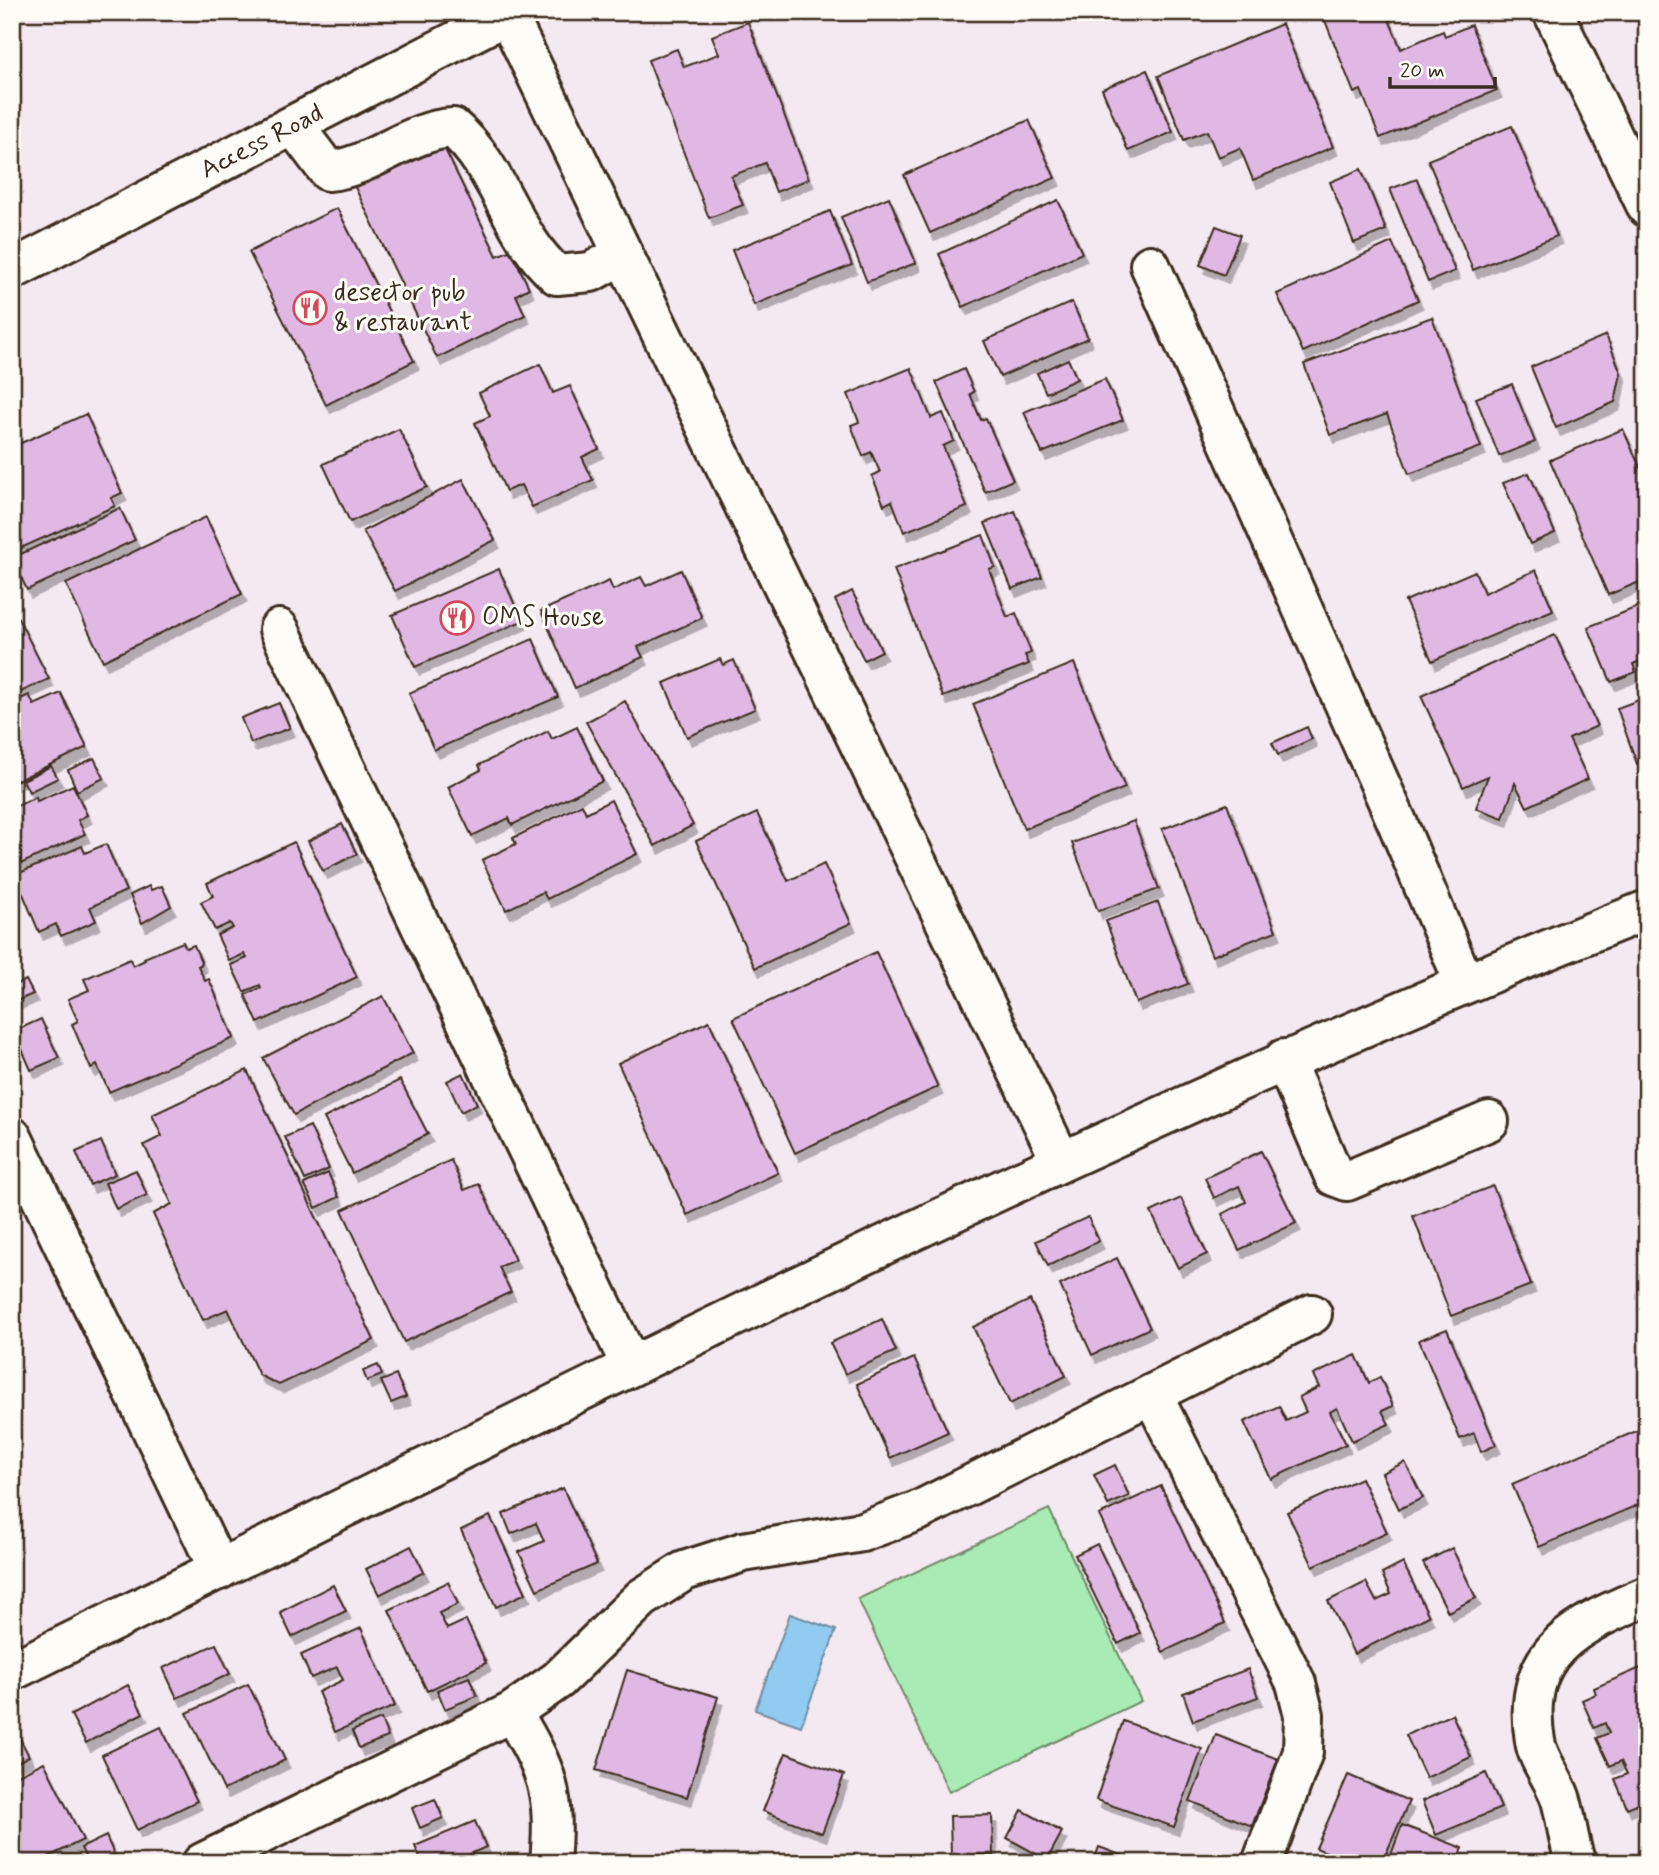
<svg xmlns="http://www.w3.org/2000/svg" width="1659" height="1875" font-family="Mynerve,sans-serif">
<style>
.green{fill:#a8ebb5;stroke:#728a6a;stroke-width:2}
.water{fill:#92cbf2;stroke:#6f8b9d;stroke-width:2}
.building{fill:#dfb9e3;stroke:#3b2a1e;stroke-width:2;filter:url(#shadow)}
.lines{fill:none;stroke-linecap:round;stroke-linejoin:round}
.minor-casing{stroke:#3b2a1e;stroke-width:44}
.minor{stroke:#fdfcf7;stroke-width:38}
.labels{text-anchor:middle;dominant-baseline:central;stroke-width:6;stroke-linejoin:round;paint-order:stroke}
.street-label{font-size:26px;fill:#3b2a1e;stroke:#fdfcf7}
.poi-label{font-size:26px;fill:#3b2a1e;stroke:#fdfcf7;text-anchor:start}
</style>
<defs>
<filter id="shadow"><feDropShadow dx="4.5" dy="8" stdDeviation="0" flood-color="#0004"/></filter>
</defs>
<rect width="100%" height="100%" fill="#f4e8f1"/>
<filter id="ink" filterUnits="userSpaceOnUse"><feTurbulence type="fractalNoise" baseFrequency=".0143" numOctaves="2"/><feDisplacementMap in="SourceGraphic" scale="14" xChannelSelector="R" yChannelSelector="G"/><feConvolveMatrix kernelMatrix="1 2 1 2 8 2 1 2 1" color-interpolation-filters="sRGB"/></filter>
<g filter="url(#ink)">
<!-- green -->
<path class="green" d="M1049,1509L1141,1701L949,1792L858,1599Z"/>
<!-- water -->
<path class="water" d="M790,1614L836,1630L801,1726L755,1710Z"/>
<!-- building -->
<g class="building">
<path d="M1386,12L1401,49L1443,31L1445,36L1471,25L1497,90L1380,138L1361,90L1354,93L1322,13Z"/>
<path d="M748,22L809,179L776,192L765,163L731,176L743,205L709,218L648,60L677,49L684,67L719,54L712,36Z"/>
<path d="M1282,24L1333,147L1253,180L1240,148L1218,157L1207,131L1184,140L1158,76Z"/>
<path d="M1147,70L1173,132L1128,151L1102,89Z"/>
<path d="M1029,120L1055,178L930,233L904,175Z"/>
<path d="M1512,126L1557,236L1473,270L1428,160Z"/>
<path d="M439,137L497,256L511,250L529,288L516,295L525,315L437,358L351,179Z"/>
<path d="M1361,169L1386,230L1354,243L1330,182Z"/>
<path d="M1417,179L1455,271L1428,282L1390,189Z"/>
<path d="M889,197L916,263L867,282L841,217Z"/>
<path d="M1058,200L1082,253L963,307L939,254Z"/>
<path d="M337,208L414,361L326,405L249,252Z"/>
<path d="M830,211L852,265L754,305L732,250Z"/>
<path d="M1216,226L1240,235L1224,275L1200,265Z"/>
<path d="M1392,242L1418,300L1303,352L1277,294Z"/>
<path d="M1072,302L1088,338L1000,377L984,341Z"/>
<path d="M1432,317L1481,447L1409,474L1387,414L1330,435L1304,364Z"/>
<path d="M1606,335L1621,373L1615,402L1556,428L1531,367Z"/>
<path d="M1068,359L1077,379L1046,393L1037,373Z"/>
<path d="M540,364L553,393L570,386L599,449L582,457L593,480L532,507L521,485L506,491L475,423L490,416L479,393Z"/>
<path d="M911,368L931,418L943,413L954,441L943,446L967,507L904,532L892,501L884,505L872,476L880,472L871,452L863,456L851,425L859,422L848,394Z"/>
<path d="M964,369L974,392L970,394L981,420L986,418L1013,480L985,492L936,382Z"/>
<path d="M1105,379L1123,420L1042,453L1024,412Z"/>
<path d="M1512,384L1535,442L1499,456L1476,398Z"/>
<path d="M86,414L122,493L111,498L115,506L12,552V447Z"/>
<path d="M399,429L427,487L350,522L323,464Z"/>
<path d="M1623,429L1647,483V579L1608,595L1550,460Z"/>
<path d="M1529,473L1555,533L1530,544L1503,483Z"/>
<path d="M463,479L495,540L395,591L363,531Z"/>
<path d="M120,508L135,540L27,590L12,558Z"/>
<path d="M1015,511L1042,577L1012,589L985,523Z"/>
<path d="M206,517L242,594L103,661L66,584Z"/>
<path d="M983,535L995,567L989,569L1007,617L1016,613L1031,653L1025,655L1029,664L943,697L894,569Z"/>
<path d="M499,569L522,621L415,667L392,615Z"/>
<path d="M681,570L702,618L638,647L643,657L575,688L541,611L609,581L613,590L641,577L646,586Z"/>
<path d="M1536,570L1553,610L1432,661L1405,601L1475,571L1484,593Z"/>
<path d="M852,591L882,651L864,660L835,600Z"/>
<path d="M1647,603V658L1633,664L1636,672L1611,682L1588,627Z"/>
<path d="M16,614L49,679L12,696V615Z"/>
<path d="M1555,635L1597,726L1569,739L1588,779L1527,807L1515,783L1503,818L1476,808L1488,776L1463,787L1421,696Z"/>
<path d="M533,639L558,697L434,750L409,693Z"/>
<path d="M720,659L723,665L734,660L755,709L687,737L664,683Z"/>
<path d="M1074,663L1125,788L1024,829L973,704Z"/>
<path d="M61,693L87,747L12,783V703L29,695L34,705Z"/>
<path d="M1647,697V760L1637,764L1617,708Z"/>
<path d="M625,701L693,825L655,846L586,722Z"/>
<path d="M279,703L290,728L251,743L241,718Z"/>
<path d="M577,727L603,781L512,825L509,818L472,836L448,787L481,770L479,765L548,731L552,739Z"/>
<path d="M1307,727L1312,739L1278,755L1272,743Z"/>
<path d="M94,758L104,778L77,791L68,770Z"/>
<path d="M51,766L58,778L29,792L23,780Z"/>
<path d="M73,785L87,815L78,820L85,834L12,868V808L36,797L37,801Z"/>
<path d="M611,800L637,854L547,899L543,892L506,910L482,860L516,844L513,838L582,804L586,813Z"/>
<path d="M1227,804L1276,931L1212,956L1162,829Z"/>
<path d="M757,813L788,881L824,864L851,923L755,968L696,841Z"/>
<path d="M1134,821L1159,889L1098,911L1072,843Z"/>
<path d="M342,824L357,854L323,871L308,841Z"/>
<path d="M294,842L357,977L258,1023L245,995L261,988L260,985L244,992L231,965L247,958L244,954L229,961L217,935L233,928L230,923L215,930L201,902L213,896L207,883Z"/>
<path d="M106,844L126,891L90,907L96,921L61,936L56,924L39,932L15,875L82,846L85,853Z"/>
<path d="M149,886L151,890L162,886L171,906L142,923L130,895Z"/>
<path d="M1158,902L1188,984L1136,1003L1106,921Z"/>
<path d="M183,942L186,948L194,945L202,964L198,966L205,981L209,979L234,1038L109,1092L97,1065L91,1069L72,1024L78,1021L68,999L89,990L84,979L130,959L133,966L145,960L144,958Z"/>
<path d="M876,952L938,1087L795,1153L733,1018Z"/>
<path d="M26,980L33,994L12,1003V986Z"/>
<path d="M383,996L413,1053L294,1115L263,1058Z"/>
<path d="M41,1019L59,1058L31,1070L14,1031Z"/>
<path d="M709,1021L778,1173L687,1215L618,1063Z"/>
<path d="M247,1070L374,1340L279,1385L259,1375L228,1309L203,1320L153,1214L172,1204L144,1145L162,1136L152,1115Z"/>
<path d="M463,1073L477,1104L461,1112L447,1081Z"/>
<path d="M400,1080L428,1134L352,1173L324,1118Z"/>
<path d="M310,1126L329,1169L305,1180L285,1137Z"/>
<path d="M101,1141L115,1174L90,1185L76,1152Z"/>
<path d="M1261,1151L1296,1223L1239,1250L1222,1214L1246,1202L1239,1186L1214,1198L1205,1178Z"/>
<path d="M451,1160L464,1190L479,1184L515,1260L499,1267L511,1292L404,1342L342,1210Z"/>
<path d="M136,1170L147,1195L116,1209L105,1183Z"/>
<path d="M328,1173L339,1197L316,1208L304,1184Z"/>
<path d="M1493,1186L1531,1285L1451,1316L1413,1216Z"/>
<path d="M1181,1198L1207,1254L1178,1268L1151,1212Z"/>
<path d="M1088,1217L1099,1241L1048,1266L1036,1241Z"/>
<path d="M1117,1258L1150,1328L1092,1355L1060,1285Z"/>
<path d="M1030,1300L1066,1376L1010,1404L973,1327Z"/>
<path d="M882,1319L896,1351L845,1374L830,1343Z"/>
<path d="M1447,1329L1496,1445L1481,1452L1474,1433L1460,1439L1419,1340Z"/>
<path d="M1356,1355L1369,1383L1380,1377L1393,1406L1382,1411L1389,1424L1352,1441L1337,1408L1330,1412L1346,1444L1271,1479L1244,1422L1279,1406L1286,1421L1306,1412L1299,1397L1319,1387L1313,1375Z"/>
<path d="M914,1358L948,1432L890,1458L857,1384Z"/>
<path d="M378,1365L382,1375L367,1381L363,1371Z"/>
<path d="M396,1375L406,1397L391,1403L381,1381Z"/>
<path d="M1641,1429L1647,1442V1501L1539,1547L1512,1484Z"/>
<path d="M1405,1462L1423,1498L1399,1509L1382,1473Z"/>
<path d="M1115,1465L1129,1496L1108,1505L1094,1475Z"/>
<path d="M1361,1478L1387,1532L1313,1566L1287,1512Z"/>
<path d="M1161,1486L1225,1623L1163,1652L1099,1515Z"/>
<path d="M563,1488L597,1564L537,1590L519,1552L544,1541L536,1523L511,1534L503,1514Z"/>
<path d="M490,1516L526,1593L496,1607L461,1530Z"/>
<path d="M1097,1544L1140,1633L1118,1644L1075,1555Z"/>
<path d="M411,1546L424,1572L379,1595L366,1569Z"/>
<path d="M1452,1548L1476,1598L1448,1612L1423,1563Z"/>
<path d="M1403,1563L1429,1616L1354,1654L1328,1601L1366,1582L1376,1601L1391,1594L1382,1574Z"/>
<path d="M448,1582L458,1604L439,1613L447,1629L466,1620L486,1663L427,1691L389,1610Z"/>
<path d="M333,1585L346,1611L292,1637L280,1612Z"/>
<path d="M361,1628L395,1706L335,1732L318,1692L343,1680L337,1667L311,1678L301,1655Z"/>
<path d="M216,1644L230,1674L177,1698L163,1668Z"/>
<path d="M1645,1666L1647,1670V1820L1639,1803L1627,1808L1615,1779L1627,1774L1621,1761L1610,1766L1597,1738L1609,1733L1605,1723L1594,1728L1582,1700L1596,1694L1594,1688Z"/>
<path d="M1248,1669L1258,1697L1193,1721L1183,1693Z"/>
<path d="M627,1670L718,1697L687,1797L596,1770Z"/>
<path d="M469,1677L477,1696L445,1709L437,1690Z"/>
<path d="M248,1684L285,1760L224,1790L187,1713Z"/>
<path d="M128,1685L143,1713L86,1743L71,1715Z"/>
<path d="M1452,1714L1471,1757L1426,1778L1406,1735Z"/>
<path d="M381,1719L388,1737L359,1748L352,1731Z"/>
<path d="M1123,1721L1202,1749L1174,1827L1096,1800Z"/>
<path d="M161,1727L197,1801L137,1830L102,1755Z"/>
<path d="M16,1731L29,1756L12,1765V1732Z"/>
<path d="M1216,1735L1278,1759L1252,1826L1190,1801Z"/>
<path d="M786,1753L844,1775L822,1833L763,1811Z"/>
<path d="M44,1762L83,1840L36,1863H18L12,1850V1778Z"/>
<path d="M1486,1773L1501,1808L1436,1835L1422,1801Z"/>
<path d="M1348,1775L1409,1801L1382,1863H1352L1316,1848Z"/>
<path d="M435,1799L443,1818L420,1828L412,1808Z"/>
<path d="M1022,1810L1062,1832L1047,1860L1007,1838Z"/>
<path d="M992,1815L993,1855H951L950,1816Z"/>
<path d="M475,1821L486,1847L468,1855L471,1863H422L415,1846Z"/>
<path d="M1402,1825L1463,1848L1457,1863H1388Z"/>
<path d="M106,1836L118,1863H88L81,1848Z"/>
<path d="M1099,1847L1142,1863H1093Z"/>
</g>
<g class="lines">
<defs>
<g id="minor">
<path d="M1553,12L1647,207"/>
<path d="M507,14L1061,1161"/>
<path d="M294,126L328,171C373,167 408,130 453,128C500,167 511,236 557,275L591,272L623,254"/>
<path d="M1150,265L1397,822L1464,982"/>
<path d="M12,270L512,12"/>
<path d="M279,629L631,1366"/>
<path d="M1284,1059L1334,1176L1347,1181L1489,1121"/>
<path d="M12,1137L219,1570"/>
<path d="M1152,1394L1296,1683L1304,1715L1303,1752L1262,1863"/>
<path d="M12,1671C552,1407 1087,1131 1647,910"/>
<path d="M512,1712C548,1772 556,1792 550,1863"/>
<path d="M202,1863L512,1712L558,1680L642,1598L684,1571L743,1552L862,1532L920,1510L1312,1314"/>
<path d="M1576,1863C1568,1842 1567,1821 1561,1800C1555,1780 1538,1761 1535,1741C1520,1650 1576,1626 1647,1596"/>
</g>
</defs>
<!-- minor casing -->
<use href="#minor" class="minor-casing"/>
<!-- minor -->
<use href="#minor" class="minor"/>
</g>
</g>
<!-- icons -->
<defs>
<symbol id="restaurant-ring" viewBox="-11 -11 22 22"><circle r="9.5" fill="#fdfcf7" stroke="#d1495b" stroke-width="1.5"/><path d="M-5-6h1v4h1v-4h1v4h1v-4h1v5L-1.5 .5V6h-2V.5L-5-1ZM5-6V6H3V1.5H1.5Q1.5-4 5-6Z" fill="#d1495b"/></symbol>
</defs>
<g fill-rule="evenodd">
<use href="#restaurant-ring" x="291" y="289" width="38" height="38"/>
<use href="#restaurant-ring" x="438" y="599" width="38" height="38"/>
</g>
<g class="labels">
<!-- street labels -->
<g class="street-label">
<text transform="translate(262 142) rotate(-27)">Access Road</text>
</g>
<!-- poi labels -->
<g class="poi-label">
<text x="334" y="293">desector pub<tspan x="334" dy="30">&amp; restaurant</tspan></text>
<text x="482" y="618">OMS House</text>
</g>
</g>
<!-- margin -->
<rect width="1659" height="1875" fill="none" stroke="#fdfcf7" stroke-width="42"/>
<rect x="21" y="21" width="1617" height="1833" fill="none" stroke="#3b2a1e" stroke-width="2.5" filter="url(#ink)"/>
<!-- scale -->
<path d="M1390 77v10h105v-10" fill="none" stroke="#3b2a1e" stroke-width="3.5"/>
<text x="1400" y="77" font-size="21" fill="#3b2a1e" stroke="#fdfcf7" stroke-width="5" paint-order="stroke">20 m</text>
</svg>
